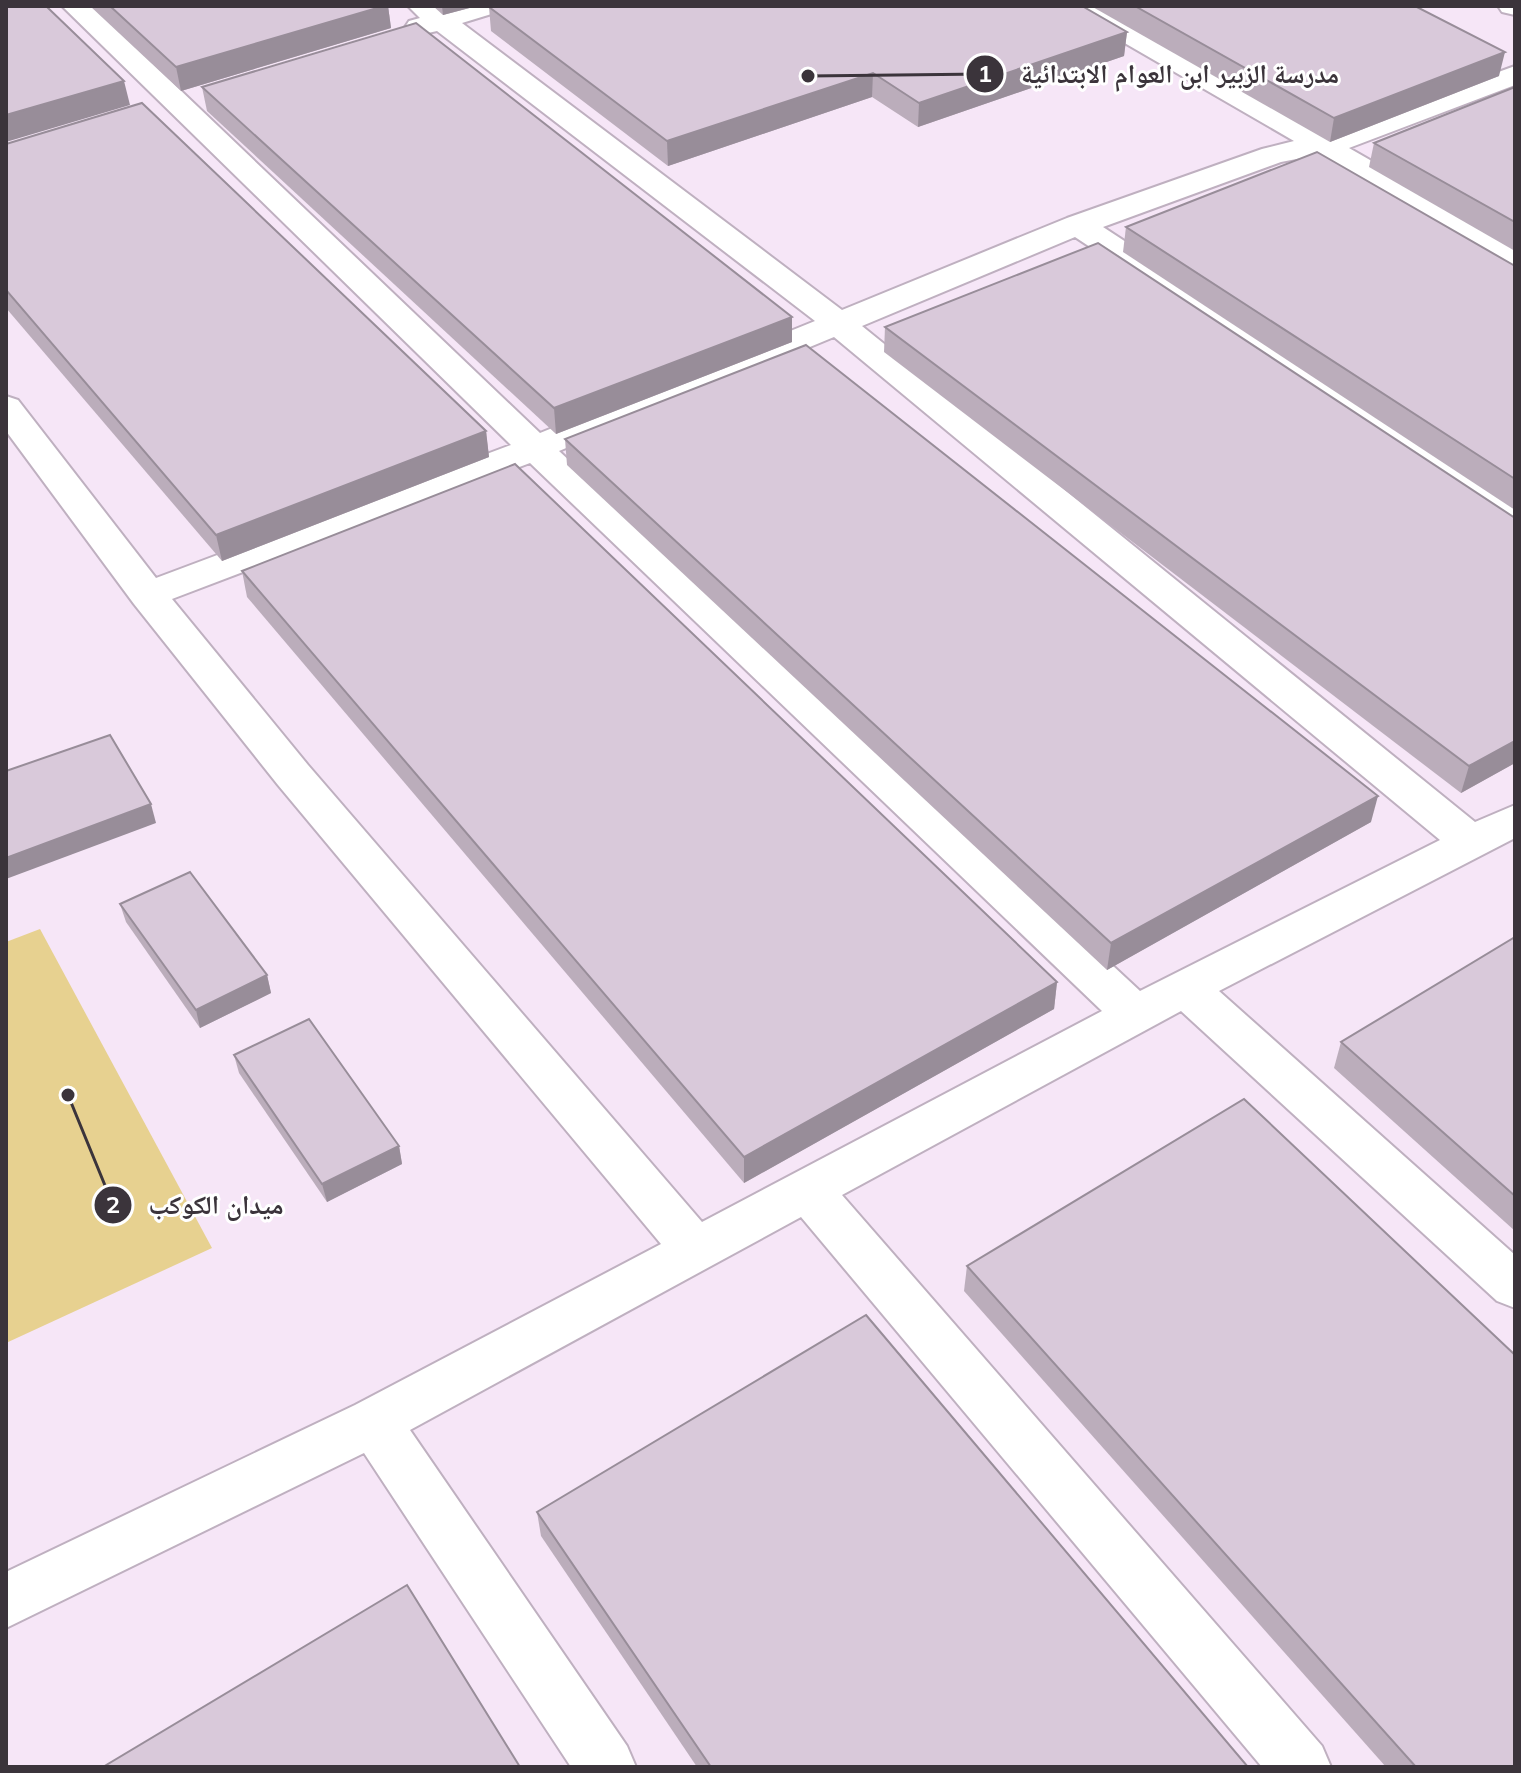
<svg xmlns="http://www.w3.org/2000/svg" width="1521" height="1773" font-family="Mulish,'Noto Naskh Arabic',sans-serif">
<style>
.green{fill:#e7d190}
.lines{fill:none;stroke-linecap:round;stroke-linejoin:round}
.minor-casing{stroke:#bfb0c0;stroke-width:4}
.minor{fill:#fff;fill-rule:evenodd}
.wall{fill:#bbadbb}
.shaded-wall{fill:#988d99}
.building{fill:#d9c9da;stroke:#988d99;stroke-width:2}
.leader{fill:none;stroke:#3b343b;stroke-width:3}
.callout-dot{fill:#3b343b;stroke:#fff;stroke-width:3}
.mark-label{font-size:24px;text-anchor:middle;font-weight:bold;fill:#fff}
.callout-label{font-size:26px;text-anchor:middle;font-weight:bold;fill:#3b343b;stroke:#fff;stroke-width:6;stroke-linejoin:round;paint-order:stroke}
</style>
<rect width="100%" height="100%" fill="#f6e6f7"/>
<!-- green -->
<path class="green" d="M40,929L212,1248L6,1343V942Z"/>
<g class="lines">
<defs>
<g id="minor">
<path d="M62,6H92L540,433L815,321L437,31L419,35L409,33L405,27L409,21L420,18L408,6H440L445,10L459,6H502L498,12L462,23L842,310L1067,218L1262,149L1294,141L1071,12L1067,6H1101L1326,135L1515,66V85L1349,148L1515,243V266L1504,263L1317,155L1281,162L1103,227L1515,496V523L1502,520L1075,237L862,326L1475,822L1515,805V838L1219,991L1515,1255V1308L1497,1301L1181,1011L842,1195L1322,1746L1331,1767H1262L801,1217L410,1430L627,1746L636,1767H571L364,1453L6,1628V1572L355,1405L661,1244L278,785L134,604L6,431V396L18,400L156,578L511,445ZM834,337L1440,840L1140,991L559,451ZM530,463L1102,1011L702,1222L308,765L172,599Z"/>
<path d="M1498,6H1515V15L1502,12Z"/>
</g>
</defs>
<!-- minor casing -->
<use href="#minor" class="minor-casing"/>
<!-- minor -->
<use href="#minor" class="minor"/>
</g>
<!-- wall -->
<g class="wall">
<path d="M90,6H388L391,28L181,91Z"/>
<path d="M433,6H477L443,15Z"/>
<path d="M1091,6H1415L1499,76L1330,142Z"/>
<path d="M489,7L1127,32L1124,56L918,127L872,97L668,166L491,31Z"/>
<path d="M202,87L792,342L556,434L207,111Z"/>
<path d="M1515,87V251L1369,167L1374,143Z"/>
<path d="M6,144L486,431L489,457L222,561L6,308Z"/>
<path d="M1126,227L1515,266V510L1123,252Z"/>
<path d="M885,327L1515,518V763L1461,793L884,352Z"/>
<path d="M565,439L1371,822L1107,970L567,465Z"/>
<path d="M242,571L1057,982L1054,1009L744,1183L247,597Z"/>
<path d="M120,904L267,975L271,993L200,1028L126,922Z"/>
<path d="M1515,937V1231L1334,1068L1341,1042Z"/>
<path d="M234,1055L399,1146L402,1164L327,1202L239,1073Z"/>
<path d="M967,1266L1515,1767H1386L964,1291Z"/>
<path d="M537,1512L1248,1767H697L541,1536Z"/>
</g>
<!-- shaded-wall -->
<g class="shaded-wall">
<path d="M384,6H388L391,28L181,91L176,67Z"/>
<path d="M442,6H477L443,15Z"/>
<path d="M1127,32L1124,56L918,127L919,103Z"/>
<path d="M1505,52L1499,76L1330,142L1334,118Z"/>
<path d="M873,73L872,97L668,166L667,141Z"/>
<path d="M124,81L130,105L6,142V115Z"/>
<path d="M792,317V342L556,434L554,408Z"/>
<path d="M486,431L489,457L222,561L216,535Z"/>
<path d="M1515,741V763L1461,793L1469,766Z"/>
<path d="M1378,796L1371,822L1107,970L1111,943Z"/>
<path d="M151,804L156,823L6,879V858Z"/>
<path d="M267,975L271,993L200,1028L196,1010Z"/>
<path d="M1057,982L1054,1009L744,1183V1157Z"/>
<path d="M399,1146L402,1164L327,1202L322,1184Z"/>
</g>
<!-- building -->
<g class="building">
<path d="M6,6H46L124,81L6,115Z"/>
<path d="M110,6H384L176,67Z"/>
<path d="M493,6H1082L1127,32L919,103L873,73L667,141L489,7Z"/>
<path d="M1135,6H1415L1505,52L1334,118Z"/>
<path d="M416,23L792,317L554,408L202,87Z"/>
<path d="M1515,87V222L1374,143Z"/>
<path d="M142,103L486,431L216,535L6,290V144Z"/>
<path d="M1317,152L1515,266V479L1126,227Z"/>
<path d="M1098,243L1515,518V741L1469,766L885,327Z"/>
<path d="M806,345L1378,796L1111,943L565,439Z"/>
<path d="M515,464L1057,982L744,1157L242,571Z"/>
<path d="M110,735L151,804L6,858V771Z"/>
<path d="M190,872L267,975L196,1010L120,904Z"/>
<path d="M1515,937V1196L1341,1042Z"/>
<path d="M309,1019L399,1146L322,1184L234,1055Z"/>
<path d="M1244,1099L1515,1355V1767H1416L967,1266Z"/>
<path d="M866,1315L1248,1767H711L537,1512Z"/>
<path d="M407,1585L520,1767H103Z"/>
</g>
<!-- callouts -->
<path class="leader" d="M808 76L985 74M68 1095L113 1205"/>
<g class="callout-dot">
<circle cx="808" cy="76" r="8"/>
<circle cx="68" cy="1095" r="8"/>
<circle cx="985" cy="74" r="20"/>
<circle cx="113" cy="1205" r="20"/>
</g>
<g class="mark-label">
<text x="985" y="82">1</text>
<text x="113" y="1213">2</text>
</g>
<g class="callout-label">
<text x="1180" y="83">مدرسة الزبير ابن العوام الابتدائية</text>
<text x="216" y="1214">ميدان الكوكب</text>
</g>
<!-- border -->
<rect width="1521" height="1773" fill="none" stroke="#3b343b" stroke-width="16"/>
</svg>
